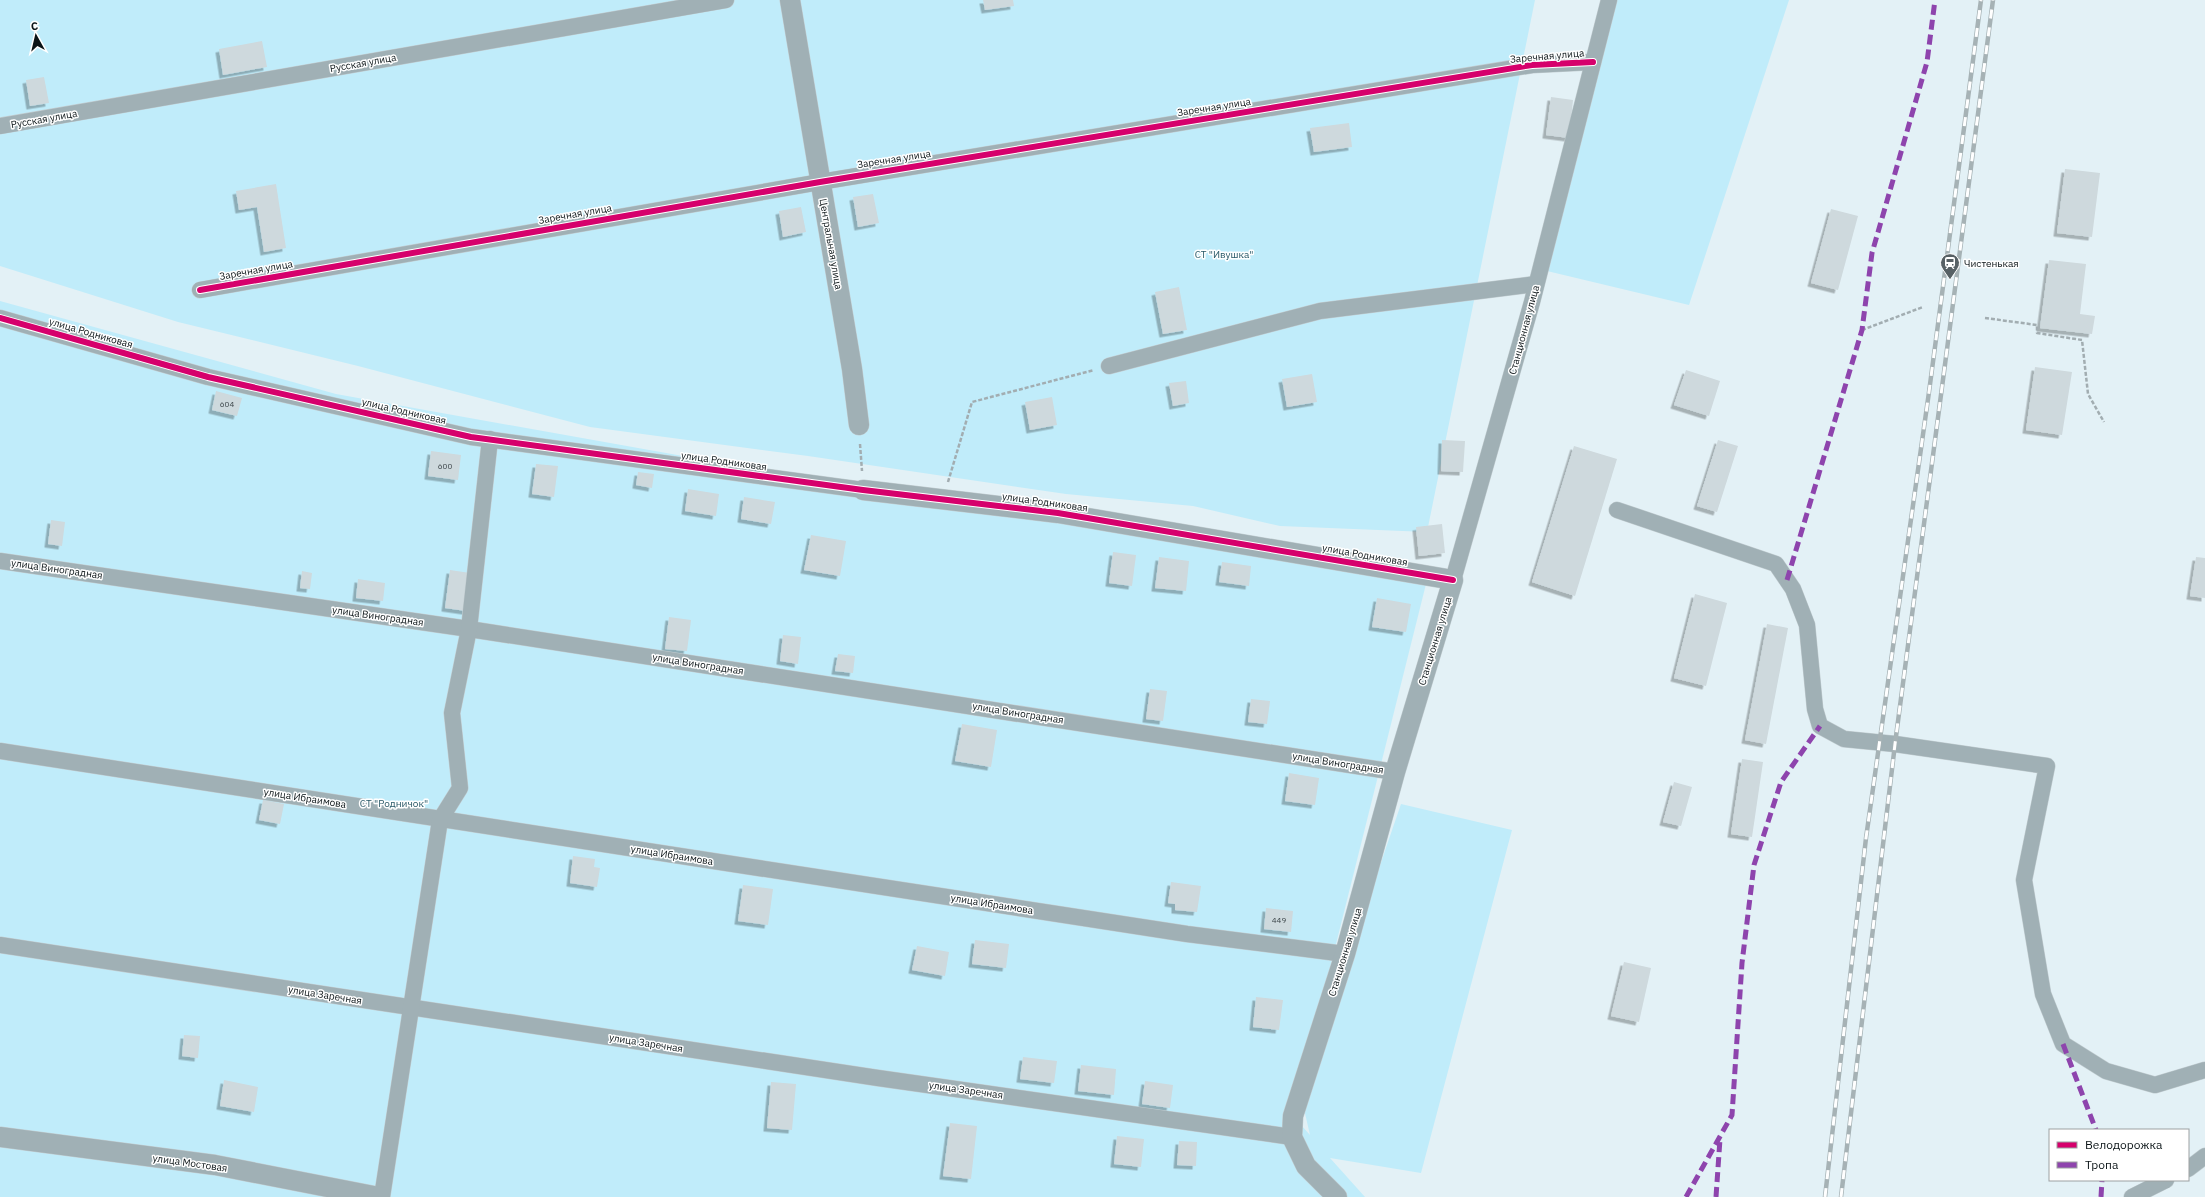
<svg xmlns="http://www.w3.org/2000/svg" width="2205" height="1197" font-family="'IBM Plex Sans',sans-serif">
<style>
.green{fill:#c0ecfa}
.building{fill:#ced9dd;filter:url(#shadow)}
.lines{fill:none;stroke-linecap:round;stroke-linejoin:round}
.minor-casing{stroke:#c2cdd1;stroke-width:17}
.tertiary-casing{stroke:#c2cdd1;stroke-width:21}
.path{stroke:#a2adb1;stroke-width:2.5;stroke-dasharray:4 2;stroke-linecap:butt}
.minor{stroke:#a0b0b5;stroke-width:16}
.tertiary{stroke:#a0b0b5;stroke-width:20}
.rail-casing{stroke:#a6b2b5;stroke-width:4.5}
.rail{stroke:#fff;stroke-width:3;stroke-dasharray:9;stroke-linecap:butt}
.quiet{stroke:#8e44ad;stroke-width:5;stroke-dasharray:10 5;stroke-linecap:butt}
.cycleway-casing{stroke:#fff;stroke-width:8}
.cycleway{stroke:#d6006c;stroke-width:6}
.labels{text-anchor:middle;dominant-baseline:central;stroke-width:3;stroke-linejoin:round;paint-order:stroke}
.number-label{font-size:8px;fill:#3d464a}
.street-label{font-size:10px;fill:#0b1417;stroke:#fff}
.park-label{font-size:10px;fill:#265766;stroke:#fff}
.poi-label{font-size:10px;fill:#0b1417;stroke:#fff;text-anchor:start}
</style>
<defs>
<filter id="shadow"><feDropShadow dx="-3.5" dy="3.5" stdDeviation="0" flood-color="#0004"/></filter>
</defs>
<rect width="100%" height="100%" fill="#e3f1f6"/>
<!-- green -->
<g class="green">
<path d="M0,0H1535L1427,532L1280,526L1193,506L1066,494L808,456L590,427L358,366L178,322L0,266Z"/>
<path d="M1616,0H1789L1689,305L1547,271Z"/>
<path d="M0,301L336,394L822,481L1426,584L1293,1116L1310,1135L1301,1096L1401,804L1512,830L1421,1173L1330,1158L1365,1197H0Z"/>
</g>
<!-- building -->
<g class="building">
<path d="M983,0H1013L1014,6L985,10Z"/>
<path d="M262,41L267,67L223,75L219,49Z"/>
<path d="M44,77L49,103L30,106L26,80Z"/>
<path d="M1551,97L1573,100L1569,138L1546,135Z"/>
<path d="M1349,123L1352,147L1314,152L1310,128Z"/>
<path d="M2065,169L2100,173L2092,237L2057,233Z"/>
<path d="M276,184L286,248L264,252L257,207L239,210L236,191Z"/>
<path d="M873,194L879,223L858,227L853,197Z"/>
<path d="M801,207L806,232L783,237L779,211Z"/>
<path d="M1831,209L1858,216L1838,290L1811,283Z"/>
<path d="M2049,260L2086,264L2080,314L2095,316L2092,334L2040,328Z"/>
<path d="M1179,287L1187,330L1163,334L1155,292Z"/>
<path d="M2035,367L2072,372L2062,435L2026,430Z"/>
<path d="M1686,370L1720,381L1709,416L1674,405Z"/>
<path d="M1312,374L1317,402L1287,407L1282,379Z"/>
<path d="M1186,381L1189,403L1173,406L1169,383Z"/>
<path d="M216,391L242,398L237,416L212,410Z"/>
<path d="M1052,397L1057,425L1030,430L1025,402Z"/>
<path d="M1442,440L1465,441L1463,472L1441,471Z"/>
<path d="M1718,440L1738,446L1717,512L1697,506Z"/>
<path d="M1574,446L1617,459L1575,596L1532,582Z"/>
<path d="M431,451L461,455L458,480L428,476Z"/>
<path d="M536,464L558,466L554,497L532,494Z"/>
<path d="M638,472L654,474L652,488L636,485Z"/>
<path d="M688,489L719,494L716,516L685,511Z"/>
<path d="M744,497L775,502L771,524L741,519Z"/>
<path d="M51,520L65,522L62,546L48,544Z"/>
<path d="M1442,524L1445,553L1419,556L1416,527Z"/>
<path d="M811,535L846,541L840,576L804,570Z"/>
<path d="M1113,552L1136,555L1132,586L1109,583Z"/>
<path d="M1159,557L1189,561L1186,591L1155,588Z"/>
<path d="M2196,557L2205,558V598L2190,596Z"/>
<path d="M1222,562L1251,566L1249,586L1219,582Z"/>
<path d="M450,570L470,573L466,611L445,608Z"/>
<path d="M302,571L312,573L310,589L300,588Z"/>
<path d="M358,579L385,583L383,601L356,598Z"/>
<path d="M1695,594L1727,603L1706,686L1674,678Z"/>
<path d="M1377,598L1411,604L1406,632L1372,627Z"/>
<path d="M669,617L691,620L687,651L665,649Z"/>
<path d="M1767,624L1788,628L1766,744L1745,740Z"/>
<path d="M783,635L801,637L798,664L780,661Z"/>
<path d="M838,654L855,656L853,673L835,671Z"/>
<path d="M1150,689L1167,691L1163,721L1146,719Z"/>
<path d="M1251,699L1270,701L1267,724L1248,722Z"/>
<path d="M962,724L997,730L991,767L955,761Z"/>
<path d="M1742,759L1763,762L1752,837L1731,834Z"/>
<path d="M1289,773L1319,778L1315,805L1285,801Z"/>
<path d="M1674,782L1692,787L1681,826L1663,822Z"/>
<path d="M263,800L284,804L280,824L259,820Z"/>
<path d="M573,856L595,859L594,867L600,868L597,887L570,883Z"/>
<path d="M1171,882L1201,886L1197,912L1175,910V904L1168,903Z"/>
<path d="M743,885L773,889L768,925L738,921Z"/>
<path d="M1266,908L1293,911L1291,932L1264,929Z"/>
<path d="M975,940L1009,944L1006,968L972,964Z"/>
<path d="M917,946L949,952L945,976L912,970Z"/>
<path d="M1624,962L1651,968L1639,1022L1611,1016Z"/>
<path d="M1256,997L1283,1000L1279,1030L1253,1027Z"/>
<path d="M184,1035L200,1036L198,1058L182,1056Z"/>
<path d="M1023,1057L1057,1061L1054,1083L1020,1079Z"/>
<path d="M1081,1065L1116,1069L1114,1095L1078,1091Z"/>
<path d="M224,1080L258,1087L254,1112L220,1106Z"/>
<path d="M1145,1081L1173,1085L1170,1108L1142,1104Z"/>
<path d="M771,1082L796,1084L792,1130L767,1128Z"/>
<path d="M950,1123L977,1126L971,1179L943,1176Z"/>
<path d="M1117,1136L1144,1139L1141,1167L1114,1164Z"/>
<path d="M1179,1141L1197,1142L1196,1166L1177,1165Z"/>
</g>
<g class="lines">
<defs>
<g id="minor">
<path d="M0,126L726,0"/>
<path d="M200,290L820,182L1532,65L1593,62"/>
<path d="M0,318L208,377L471,437L863,490"/>
<path d="M1109,366L1320,311L1536,284"/>
<path d="M1617,510L1776,564L1793,589L1807,625L1815,709L1820,726L1844,739L1895,744L2047,766L2024,880L2043,994L2063,1044L2106,1071L2155,1085L2205,1070"/>
<path d="M0,561L469,629L1395,772"/>
<path d="M1453,580L1532,302L1609,0"/>
<path d="M0,751L1187,934L1345,954"/>
<path d="M0,945L878,1078L1292,1137"/>
<path d="M2188,1169L2205,1156"/>
<path d="M382,1197L440,820L460,788L452,713L469,629L490,439"/>
<path d="M2132,1197L2166,1180"/>
</g>
<g id="tertiary">
<path d="M790,0L852,369L859,425"/>
<path d="M863,490L1058,513L1453,580L1395,772L1345,954L1293,1116L1292,1137L1306,1166L1337,1197"/>
<path d="M0,1137L215,1165L379,1197"/>
</g>
</defs>
<!-- minor casing -->
<use href="#minor" class="minor-casing"/>
<!-- tertiary casing -->
<use href="#tertiary" class="tertiary-casing"/>
<!-- path -->
<g class="path">
<path d="M1985,318L2037,325V333L2082,340L2088,394L2104,422"/>
<path d="M1862,330L1923,307"/>
<path d="M860,444L862,471"/>
<path d="M948,482L972,402L1094,370"/>
</g>
<!-- minor -->
<use href="#minor" class="minor"/>
<!-- tertiary -->
<use href="#tertiary" class="tertiary"/>
<defs>
<g id="rail">
<path d="M1825,1197L1866,838L1929,392L1981,0"/>
<path d="M1841,1197L1895,744L1993,0"/>
</g>
</defs>
<!-- rail casing -->
<use href="#rail" class="rail-casing"/>
<!-- rail -->
<use href="#rail" class="rail"/>
<!-- quiet -->
<g class="quiet">
<path d="M1787,580L1862,330L1872,253L1927,62L1935,0"/>
<path d="M2063,1044L2096,1130"/>
<path d="M1686,1197L1732,1115L1742,963L1754,865L1781,782L1820,726"/>
<path d="M1716,1197L1720,1139"/>
<path d="M2101,1197L2102,1180"/>
</g>
<defs>
<g id="cycleway">
<path d="M200,290L820,182L1532,65L1593,62"/>
<path d="M0,318L208,377L471,437L863,490L1058,513L1453,580"/>
</g>
</defs>
<!-- cycleway casing -->
<use href="#cycleway" class="cycleway-casing"/>
<!-- cycleway -->
<use href="#cycleway" class="cycleway"/>
</g>
<!-- icons -->
<defs>
<symbol id="station-pin" viewBox="-11 -11 22 30"><path d="M0 17L-7.5 6A9.5 9.5 0 1 1 7.5 6Z" fill="#576165" stroke="#fff"/><path d="M-3-6H3Q5-6 5-4V2Q5 4 3 4L4.5 6H3L1.5 4h-3L-3 6H-4.5L-3 4Q-5 4-5 2V-4Q-5-6-3-6ZM-3.5-4v3h7v-3ZM-3.5 1v1.5H-2V1ZM2 1v1.5H3.5V1Z" fill="#fff"/></symbol>
</defs>
<g fill-rule="evenodd">
<use href="#station-pin" x="1939" y="252" width="22" height="30"/>
</g>
<g class="labels">
<!-- number labels -->
<g class="number-label">
<text x="227" y="404">604</text>
<text x="445" y="466">600</text>
<text x="1279" y="920">449</text>
</g>
<!-- street labels -->
<g class="street-label">
<text transform="translate(1547 56) rotate(-5)">Заречная улица</text>
<text transform="translate(363 63) rotate(-10)">Русская улица</text>
<text transform="translate(1214 107) rotate(-9)">Заречная улица</text>
<text transform="translate(44 119) rotate(-10)">Русская улица</text>
<text transform="translate(894 159) rotate(-9)">Заречная улица</text>
<text transform="translate(575 214) rotate(-10)">Заречная улица</text>
<text transform="translate(831 244) rotate(80)">Центральная улица</text>
<text transform="translate(256 270) rotate(-10)">Заречная улица</text>
<text transform="translate(1524 330) rotate(-75)">Станционная улица</text>
<text transform="translate(91 333) rotate(16)">улица Родниковая</text>
<text transform="translate(404 411) rotate(13)">улица Родниковая</text>
<text transform="translate(724 461) rotate(8)">улица Родниковая</text>
<text transform="translate(1045 502) rotate(8)">улица Родниковая</text>
<text transform="translate(1365 555) rotate(10)">улица Родниковая</text>
<text transform="translate(57 569) rotate(8)">улица Виноградная</text>
<text transform="translate(378 616) rotate(8)">улица Виноградная</text>
<text transform="translate(1435 641) rotate(-73)">Станционная улица</text>
<text transform="translate(698 664) rotate(9)">улица Виноградная</text>
<text transform="translate(1018 713) rotate(9)">улица Виноградная</text>
<text transform="translate(1338 763) rotate(9)">улица Виноградная</text>
<text transform="translate(305 798) rotate(9)">улица Ибраимова</text>
<text transform="translate(672 855) rotate(9)">улица Ибраимова</text>
<text transform="translate(992 904) rotate(9)">улица Ибраимова</text>
<text transform="translate(1345 952) rotate(-73)">Станционная улица</text>
<text transform="translate(325 995) rotate(9)">улица Заречная</text>
<text transform="translate(646 1043) rotate(9)">улица Заречная</text>
<text transform="translate(966 1090) rotate(8)">улица Заречная</text>
<text transform="translate(190 1163) rotate(8)">улица Мостовая</text>
</g>
<!-- park labels -->
<g class="park-label">
<text x="1224" y="254">СТ "Ивушка"</text>
<text x="394" y="803">СТ "Родничок"</text>
</g>
<!-- poi labels -->
<g class="poi-label">
<text x="1964" y="263">Чистенькая</text>
</g>
</g>
<!-- legend -->
<rect x="2049" y="1129" width="140" height="52" fill="#ffffff" stroke="#9da1a2"/>
<rect x="2057" y="1142" width="20" height="6" fill="#d6006c" stroke="#9da1a2"/>
<text x="2085" y="1149" font-size="12" fill="#0b1417">Велодорожка</text>
<rect x="2057" y="1162" width="20" height="6" fill="#8e44ad" stroke="#9da1a2"/>
<text x="2085" y="1169" font-size="12" fill="#0b1417">Тропа</text>
<!-- north arrow -->
<g transform="translate(36 36) rotate(352)" stroke="#ffffff" stroke-width="3" paint-order="stroke">
<path d="M0-3L7 15L0 10L-7 15Z" fill="#0b1417"/>
<text y="-6" font-size="11" font-weight="bold" text-anchor="middle" fill="#0b1417">С</text>
</g>
</svg>
